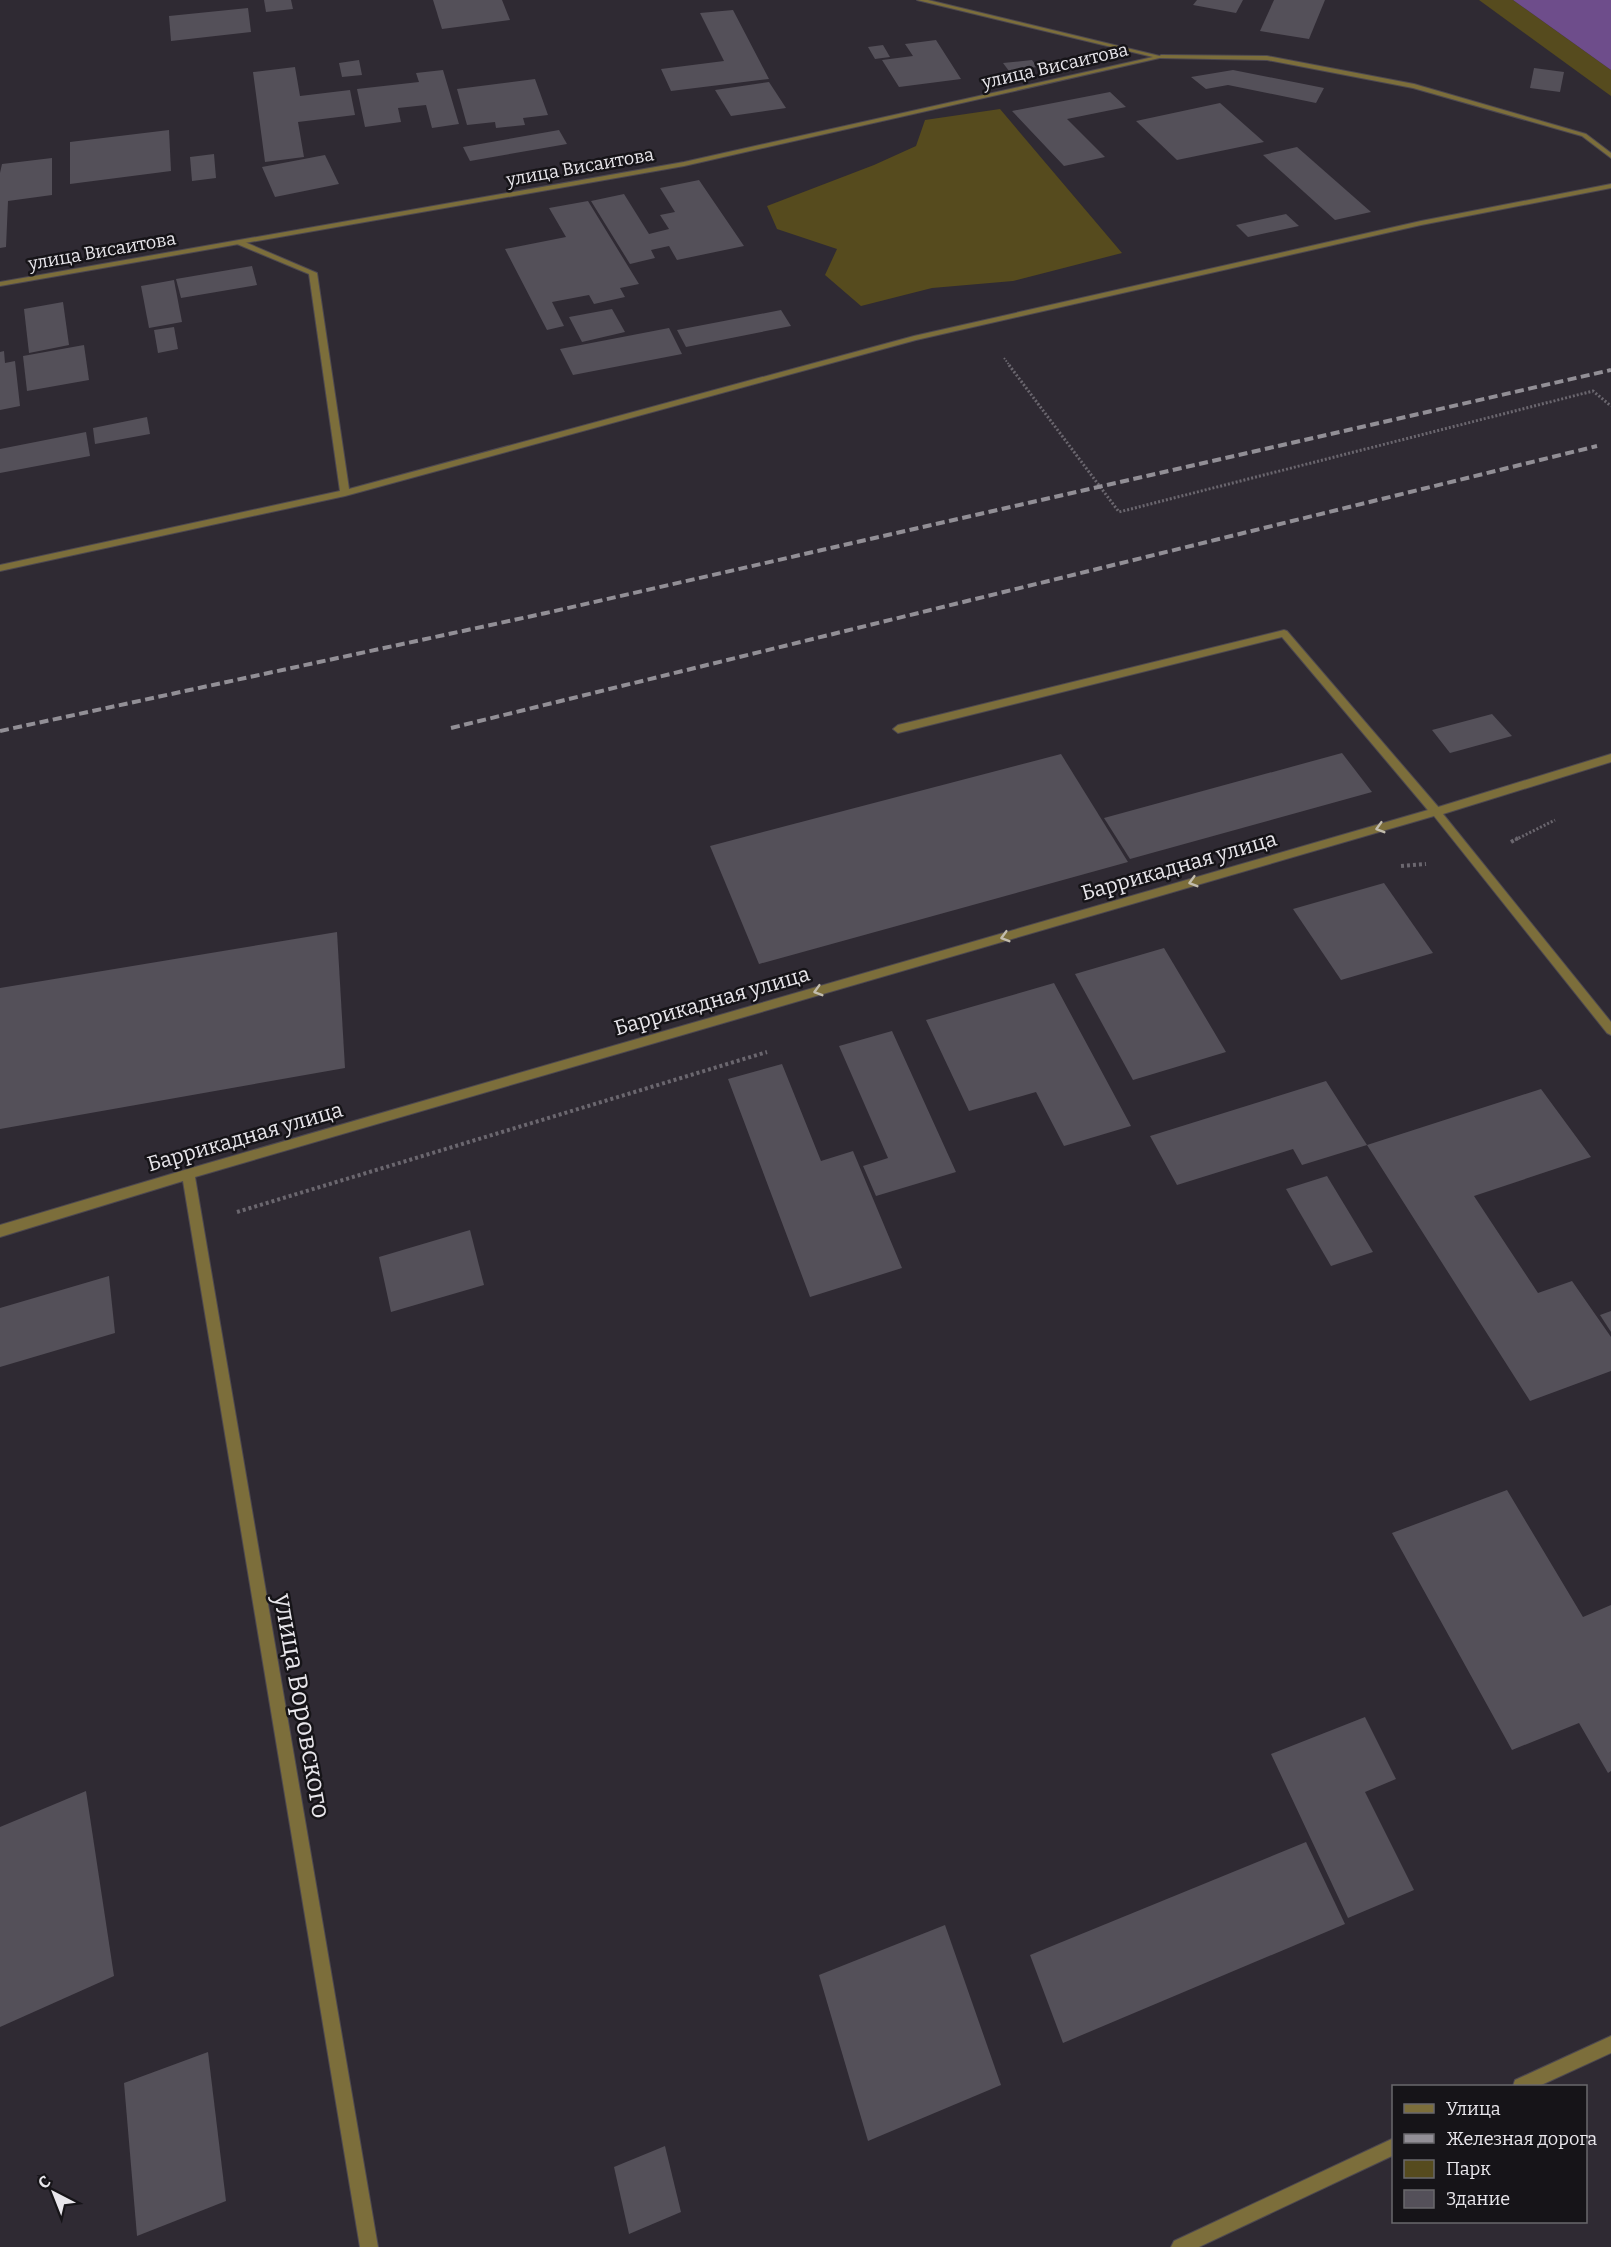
<svg xmlns="http://www.w3.org/2000/svg" width="1611" height="2247" font-family="Bitter,serif">
<style>
.green{fill:#564b1e}
.water{fill:#6e4d8b}
.building{fill:#545059}
.lines{fill:none;stroke-linecap:round;stroke-linejoin:round}
.lane-casing{stroke:#4d4850;stroke-width:2}
.street-casing{stroke:#4d4850;stroke-width:2}
.path-far2{stroke:#6b676f;stroke-width:2;stroke-dasharray:1.5 1.5;stroke-linecap:butt}
.path-far1{stroke:#6b676f;stroke-width:3;stroke-dasharray:2 2;stroke-linecap:butt}
.path{stroke:#6b676f;stroke-width:4;stroke-dasharray:3 3;stroke-linecap:butt}
.lane{fill:#7c6e3b;fill-rule:evenodd}
.street{fill:#7c6e3b;fill-rule:evenodd}
.rail{stroke:#928f96;stroke-width:4;stroke-dasharray:9 4.5;stroke-linecap:butt}
.oneway{stroke:#c2bcad}
.labels{text-anchor:middle;dominant-baseline:central;stroke-width:5;stroke-linejoin:round;paint-order:stroke}
.far-street-label{font-size:18px;fill:#e8e6eb;stroke:#161418}
.street-label{font-size:21px;fill:#e8e6eb;stroke:#161418}
.near-street-label{font-size:26px;fill:#e8e6eb;stroke:#161418}
</style>
<rect width="100%" height="100%" fill="#2f2a33"/>
<!-- green -->
<g class="green">
<path d="M1479,0H1513L1611,70V96Z"/>
<path d="M1000,109L1122,253L1013,281L932,288L861,306L825,275L837,249L777,229L767,206L874,165L916,146L925,120Z"/>
</g>
<!-- water -->
<path class="water" d="M1513,0H1611V70Z"/>
<!-- building -->
<g class="building">
<path d="M264,0H291L293,9L266,12Z"/>
<path d="M433,0H502L510,20L442,29Z"/>
<path d="M1197,0H1243L1236,13L1193,5Z"/>
<path d="M1274,0H1325L1309,39L1260,31Z"/>
<path d="M248,8L251,32L171,41L169,16Z"/>
<path d="M733,10L769,79L671,91L661,69L724,61L700,13Z"/>
<path d="M936,40L961,79L899,87L882,60L913,56L905,44Z"/>
<path d="M883,45L890,57L875,59L868,47Z"/>
<path d="M359,60L362,75L342,77L339,63Z"/>
<path d="M1032,60L1037,67L1009,71L1003,63Z"/>
<path d="M295,67L300,96L350,90L355,115L298,122L304,157L265,162L253,72Z"/>
<path d="M1534,68L1564,72L1560,92L1530,88Z"/>
<path d="M443,70L459,124L432,128L426,105L398,108L401,122L365,127L357,89L419,82L416,73Z"/>
<path d="M1233,70L1324,88L1316,103L1228,85L1206,89L1191,77Z"/>
<path d="M535,79L548,115L523,118L525,125L496,128L495,122L467,125L457,89Z"/>
<path d="M769,82L786,108L731,116L715,90Z"/>
<path d="M1110,92L1126,107L1067,119L1105,157L1064,166L1012,111Z"/>
<path d="M1220,103L1264,142L1177,160L1136,121Z"/>
<path d="M169,130L171,171L70,184V142Z"/>
<path d="M559,130L567,144L470,161L463,147Z"/>
<path d="M1297,147L1371,212L1335,220L1263,155Z"/>
<path d="M214,154L216,178L192,181L190,157Z"/>
<path d="M325,155L339,184L275,197L262,167Z"/>
<path d="M52,158V195L8,201L6,247L0,248V173L2,164Z"/>
<path d="M699,180L744,246L677,260L669,246L651,250L655,258L630,264L591,201L624,194L649,234L669,229L660,215L675,212L660,188Z"/>
<path d="M588,201L639,284L620,288L625,297L594,304L589,295L552,302L564,326L547,330L505,249L566,237L549,208Z"/>
<path d="M1286,214L1299,226L1248,237L1236,225Z"/>
<path d="M252,266L257,285L181,298L176,279Z"/>
<path d="M174,280L182,322L149,328L141,286Z"/>
<path d="M63,302L69,345L29,353L24,309Z"/>
<path d="M612,309L625,332L582,342L569,317Z"/>
<path d="M781,310L791,326L686,347L677,330Z"/>
<path d="M174,327L178,349L158,353L154,330Z"/>
<path d="M669,328L682,354L573,375L560,349Z"/>
<path d="M84,345L89,380L27,391L23,356Z"/>
<path d="M4,351L5,363L15,361L20,406L0,410V352Z"/>
<path d="M147,417L150,434L95,444L93,428Z"/>
<path d="M86,432L90,456L0,473V449Z"/>
<path d="M1492,714L1512,736L1450,753L1432,730Z"/>
<path d="M1342,753L1372,792L1130,859L1104,818Z"/>
<path d="M1061,754L1128,862L759,964L710,846Z"/>
<path d="M1384,883L1433,953L1341,980L1293,909Z"/>
<path d="M337,932L345,1068L0,1129V988Z"/>
<path d="M1164,948L1226,1052L1133,1080L1075,974Z"/>
<path d="M1054,983L1131,1126L1064,1146L1036,1092L969,1111L926,1020Z"/>
<path d="M892,1031L956,1172L876,1196L863,1166L888,1158L839,1046Z"/>
<path d="M782,1064L821,1161L853,1151L902,1268L810,1297L728,1079Z"/>
<path d="M1326,1081L1367,1145L1302,1165L1293,1149L1177,1185L1150,1136Z"/>
<path d="M1541,1089L1591,1157L1474,1196L1538,1293L1572,1281L1611,1337V1371L1530,1401L1367,1145Z"/>
<path d="M1327,1176L1373,1252L1331,1266L1286,1189Z"/>
<path d="M470,1230L484,1285L391,1312L379,1257Z"/>
<path d="M109,1276L115,1333L0,1367V1308Z"/>
<path d="M1611,1311V1332L1600,1315Z"/>
<path d="M1507,1490L1583,1617L1611,1605V1771L1608,1773L1579,1723L1512,1750L1392,1533Z"/>
<path d="M1365,1717L1396,1779L1365,1792L1414,1890L1348,1918L1271,1754Z"/>
<path d="M86,1791L114,1976L0,2027V1827Z"/>
<path d="M1306,1842L1345,1924L1063,2043L1030,1955Z"/>
<path d="M945,1925L1001,2085L868,2141L819,1975Z"/>
<path d="M208,2052L226,2201L137,2236L124,2083Z"/>
<path d="M665,2146L681,2212L629,2234L614,2167Z"/>
</g>
<g class="lines">
<defs>
<g id="lane">
<path d="M1161,55L1267,56L1414,84L1586,134L1611,153V158L1582,136L1413,88L1267,60L1159,58L1158,57Z"/>
<path d="M1611,184V188L1421,225L916,340L345,496L0,571V565L340,491L309,274L237,244L236,242L240,240L317,273L349,489L914,336L1421,221Z"/>
<path d="M1284,630L1287,631L1440,809L1441,812L1440,815H1432L1282,637L898,733L893,729L898,725Z"/>
</g>
<g id="street">
<path d="M917,0H928L1164,57L684,166L0,286V282L684,162L1153,57Z"/>
<path d="M1611,754V762L1443,814L1611,1022V1035L1607,1033L1434,816L195,1177L378,2247H360L183,1181L0,1237V1225L188,1169L1435,808Z"/>
<path d="M1611,2036V2053L1539,2086H1513L1515,2080Z"/>
<path d="M1394,2138V2155L1199,2247H1171L1174,2241Z"/>
</g>
</defs>
<!-- lane casing -->
<use href="#lane" class="lane-casing"/>
<!-- street casing -->
<use href="#street" class="street-casing"/>
<!-- path-far2 -->
<path class="path-far2" d="M1004,358L1010,366"/>
<!-- path-far1 -->
<g class="path-far1">
<path d="M1009,365L1119,512L1593,391L1611,406"/>
<path d="M1515,840L1555,820"/>
</g>
<!-- path -->
<g class="path">
<path d="M1511,842L1518,838"/>
<path d="M1401,866L1426,864"/>
<path d="M237,1212L767,1052"/>
</g>
<!-- lane -->
<use href="#lane" class="lane"/>
<!-- street -->
<use href="#street" class="street"/>
<!-- rail -->
<g class="rail">
<path d="M451,728L1597,446"/>
<path d="M0,731L546,613L1611,370"/>
</g>
</g>
<!-- one-way arrows -->
<defs><path id="oneway-chevron" d="M-2-3.5L2.5 0L-2 3.5" fill="none" stroke-width="1.6" stroke-linecap="round" stroke-linejoin="round" transform="scale(1.5)"/></defs>
<g class="oneway">
<use href="#oneway-chevron" transform="translate(1380 828) rotate(164)"/>
<use href="#oneway-chevron" transform="translate(1193 882) rotate(164)"/>
<use href="#oneway-chevron" transform="translate(1005 937) rotate(164)"/>
<use href="#oneway-chevron" transform="translate(818 991) rotate(164)"/>
</g>
<g class="labels">
<!-- far-street labels -->
<g class="far-street-label">
<text transform="translate(1055 66) rotate(-13)">улица Висаитова</text>
<text transform="translate(580 167) rotate(-10)">улица Висаитова</text>
<text transform="translate(102 251) rotate(-10)">улица Висаитова</text>
</g>
<!-- street labels -->
<g class="street-label">
<text transform="translate(1179 866) rotate(-16)">Баррикадная улица</text>
<text transform="translate(712 1001) rotate(-16)">Баррикадная улица</text>
<text transform="translate(245 1137) rotate(-16)">Баррикадная улица</text>
</g>
<!-- near-street labels -->
<g class="near-street-label">
<text transform="translate(302 1706) rotate(80)">улица Воровского</text>
</g>
</g>
<!-- legend -->
<rect x="1392" y="2085" width="195" height="138" fill="#161418" stroke="#6a686c" stroke-width="1.5"/>
<rect x="1404" y="2104" width="30" height="9" fill="#7c6e3b" stroke="#6a686c" stroke-width="1.5"/>
<text x="1446" y="2115" font-size="18" fill="#e8e6eb">Улица</text>
<rect x="1404" y="2134" width="30" height="9" fill="#928f96" stroke="#6a686c" stroke-width="1.5"/>
<text x="1446" y="2145" font-size="18" fill="#e8e6eb">Железная дорога</text>
<rect x="1404" y="2160" width="30" height="18" fill="#564b1e" stroke="#6a686c" stroke-width="1.5"/>
<text x="1446" y="2175" font-size="18" fill="#e8e6eb">Парк</text>
<rect x="1404" y="2190" width="30" height="18" fill="#545059" stroke="#6a686c" stroke-width="1.5"/>
<text x="1446" y="2205" font-size="18" fill="#e8e6eb">Здание</text>
<!-- north arrow -->
<g transform="translate(54 2193) rotate(318)" stroke="#161418" stroke-width="4.5" paint-order="stroke">
<path d="M0-4.5L10 22L0 15L-10 22Z" fill="#e8e6eb"/>
<text y="-9" font-size="16" font-weight="bold" text-anchor="middle" fill="#e8e6eb">С</text>
</g>
</svg>
